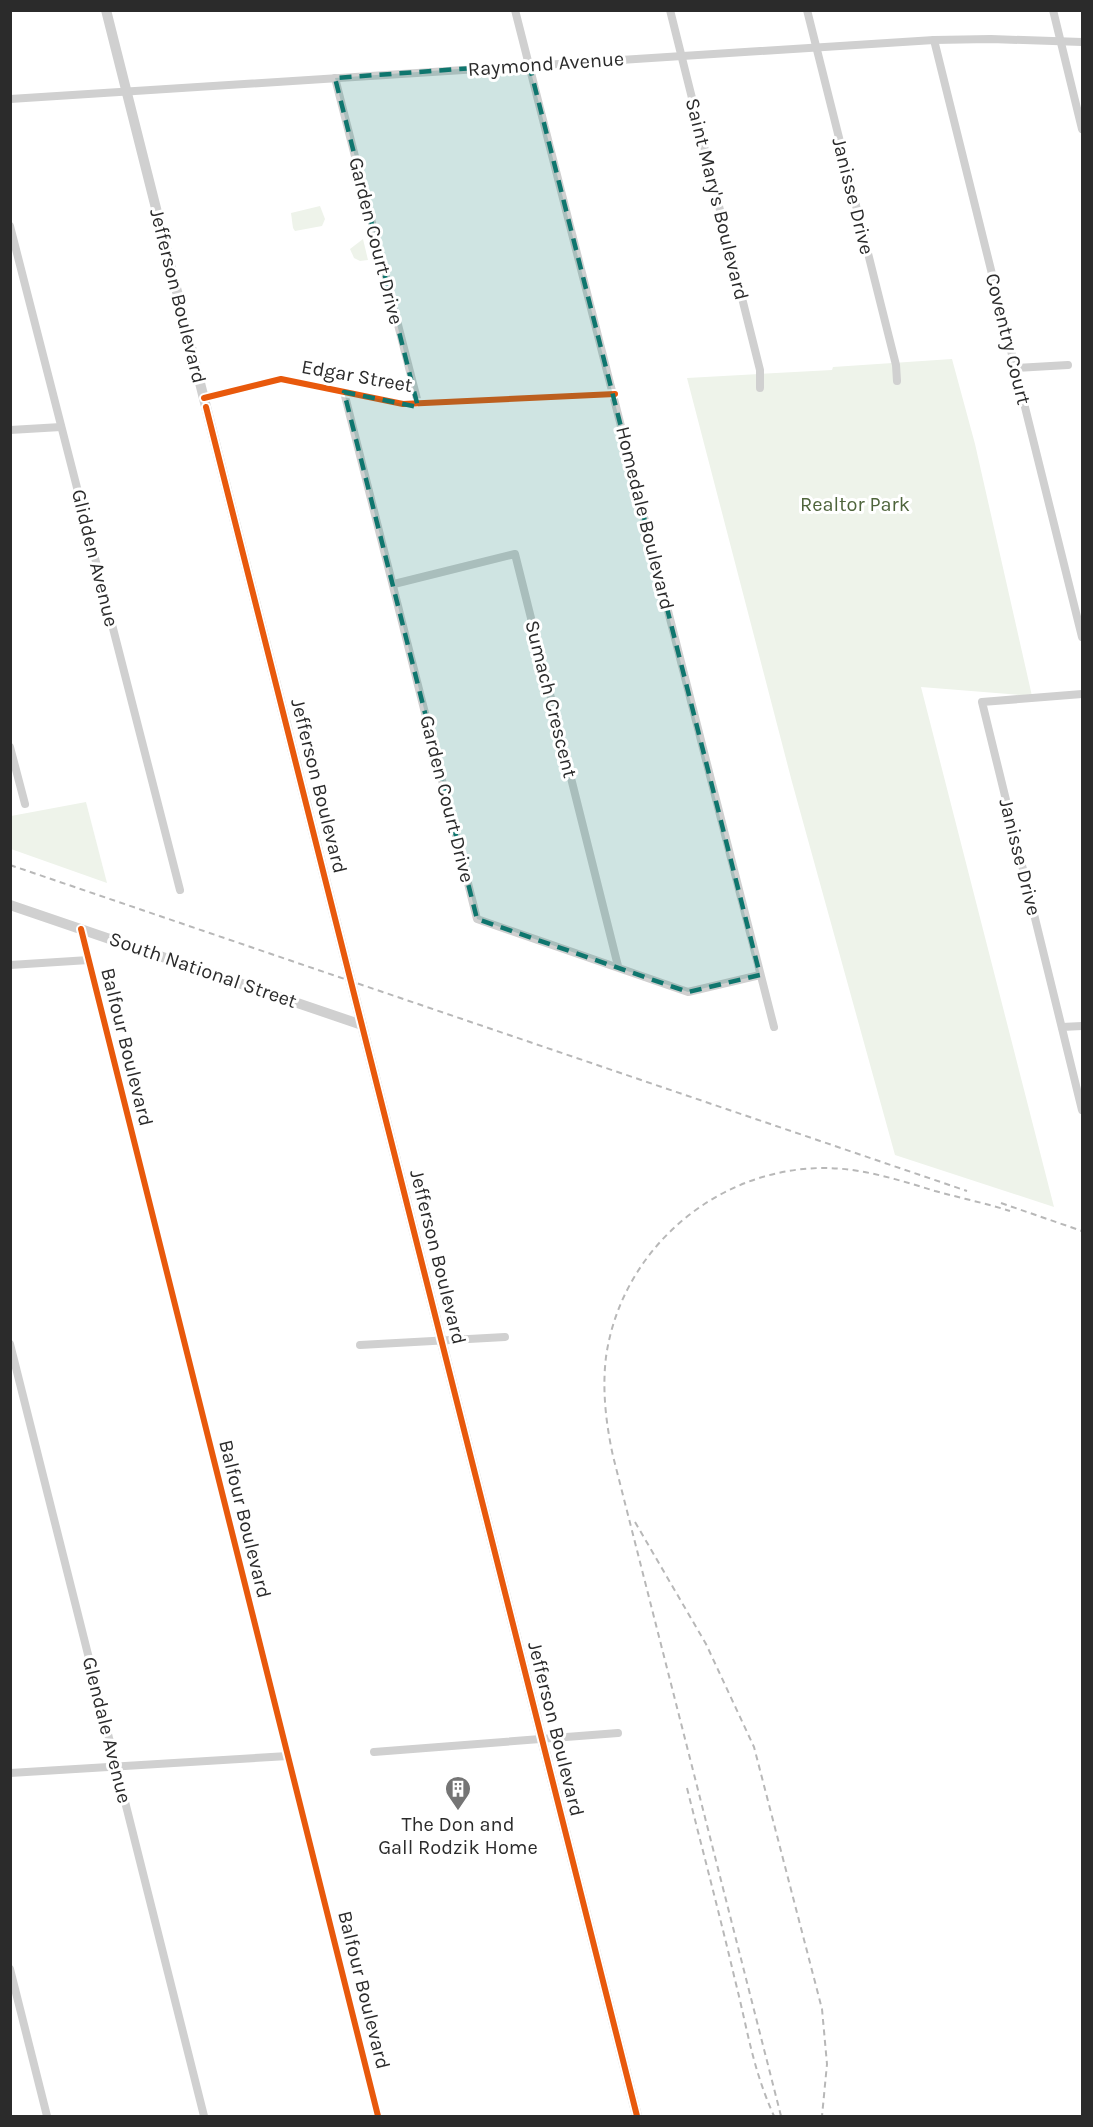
<svg xmlns="http://www.w3.org/2000/svg" width="1093" height="2127" font-family="Karla,sans-serif">
<style>
.green{fill:#eef3ea}
.lines{fill:none;stroke-linecap:round;stroke-linejoin:round}
.minor{stroke:#d0d0d0;stroke-width:8}
.tertiary{stroke:#d0d0d0;stroke-width:10}
.rail{stroke:#b8b8b8;stroke-width:2;stroke-dasharray:6 4.5;stroke-linecap:butt}
.cycleway-casing{stroke:#fff;stroke-width:10}
.cycleway{stroke:#e8590c;stroke-width:6}
.marked{fill:#0f766e;fill-opacity:0.2;stroke:#0f766e;stroke-width:4.5;stroke-dasharray:12 8;stroke-linejoin:round}
.labels{text-anchor:middle;dominant-baseline:central;stroke-width:6;stroke-linejoin:round;paint-order:stroke}
.street-label{font-size:20px;fill:#2b2b2b;stroke:#fff}
.park-label{font-size:20px;fill:#4e643b;stroke:#fff}
.poi-label{font-size:20px;fill:#2b2b2b;stroke:#fff}
</style>
<rect width="100%" height="100%" fill="#fff"/>
<!-- green -->
<g class="green">
<path d="M320,206L325,219L322,226L295,231L293,228L291,213Z"/>
<path d="M363,239L368,260L360,261L354,258L350,249Z"/>
<path d="M952,359L975,444L1032,696L921,687L1054,1207L895,1155L792,782L687,378L832,370L833,367Z"/>
<path d="M86,802L107,883L11,849V816Z"/>
</g>
<g class="lines">
<!-- minor -->
<g class="minor">
<path d="M515,10L774,1027"/>
<path d="M670,10L760,370V388"/>
<path d="M807,10L896,365L897,381"/>
<path d="M1053,10L1082,129"/>
<path d="M934,40L1082,637"/>
<path d="M335,78L418,403"/>
<path d="M10,99L934,40L991,39L1082,42"/>
<path d="M10,226L180,890"/>
<path d="M1015,368L1068,365"/>
<path d="M344,392L477,919L688,992L760,975"/>
<path d="M204,398L281,379L403,404L615,394"/>
<path d="M10,430L61,427"/>
<path d="M394,584L515,554L618,966"/>
<path d="M1082,694L982,702L1082,1110"/>
<path d="M10,747L25,804"/>
<path d="M81,929L378,2116"/>
<path d="M10,965L89,960"/>
<path d="M1062,1027L1082,1026"/>
<path d="M10,1344L204,2116"/>
<path d="M360,1345L505,1337"/>
<path d="M374,1752L618,1733"/>
<path d="M10,1773L288,1756"/>
<path d="M10,1969L47,2116"/>
</g>
<!-- tertiary -->
<g class="tertiary">
<path d="M106,10L637,2116"/>
<path d="M10,905L362,1025"/>
</g>
<!-- rail -->
<g class="rail">
<path d="M10,865L967,1191"/>
<path d="M1001,1203L1082,1231"/>
<path d="M635,1522L706,1644L754,1747L822,2009L827,2064L822,2116"/>
<path d="M687,1788C703,1852 720,1916 735,1980C748,2031 752,2067 774,2116"/>
<path d="M781,2116L613,1456C606,1424 602,1390 606,1357C621,1250 716,1168 824,1168C862,1168 899,1180 935,1191C960,1198 985,1203 1010,1211"/>
</g>
<defs>
<g id="cycleway">
<path d="M204,398L281,379L403,404L615,394"/>
<path d="M206,407L637,2116"/>
<path d="M81,929L378,2116"/>
</g>
</defs>
<!-- cycleway casing -->
<use href="#cycleway" class="cycleway-casing"/>
<!-- cycleway -->
<use href="#cycleway" class="cycleway"/>
</g>
<!-- marked area -->
<path class="marked" d="M529,64L760,975L688,992L477,919L344,392L418,407L335,78Z"/>
<!-- icons -->
<defs>
<symbol id="building-pin" viewBox="-11 -11 22 30"><path d="M0 17L-7.5 6A9.5 9.5 0 1 1 7.5 6Z" fill="#757575" stroke="#fff"/><path d="M-4-6H4V6H1V3H-1V6H-4ZM-2.5-4.3h1.7v1.8h-1.7ZM.8-4.3h1.7v1.8H.8ZM-2.5-1h1.7V.8h-1.7ZM.8-1h1.7V.8H.8Z" fill="#fff"/></symbol>
</defs>
<g fill-rule="evenodd">
<use href="#building-pin" x="443" y="1774" width="30" height="40"/>
</g>
<g class="labels">
<!-- street labels -->
<g class="street-label">
<text transform="translate(546 64) rotate(-4)">Raymond Avenue</text>
<text transform="translate(853 196) rotate(76)">Janisse Drive</text>
<text transform="translate(717 199) rotate(76)">Saint Mary's Boulevard</text>
<text transform="translate(376 241) rotate(76)">Garden Court Drive</text>
<text transform="translate(178 296) rotate(76)">Jefferson Boulevard</text>
<text transform="translate(1008 339) rotate(76)">Coventry Court</text>
<text transform="translate(357 376) rotate(10)">Edgar Street</text>
<text transform="translate(645 518) rotate(76)">Homedale Boulevard</text>
<text transform="translate(95 558) rotate(76)">Glidden Avenue</text>
<text transform="translate(551 699) rotate(76)">Sumach Crescent</text>
<text transform="translate(319 786) rotate(76)">Jefferson Boulevard</text>
<text transform="translate(447 799) rotate(76)">Garden Court Drive</text>
<text transform="translate(1020 857) rotate(76)">Janisse Drive</text>
<text transform="translate(203 970) rotate(19)">South National Street</text>
<text transform="translate(127 1047) rotate(76)">Balfour Boulevard</text>
<text transform="translate(438 1257) rotate(76)">Jefferson Boulevard</text>
<text transform="translate(245 1519) rotate(76)">Balfour Boulevard</text>
<text transform="translate(556 1729) rotate(76)">Jefferson Boulevard</text>
<text transform="translate(107 1730) rotate(76)">Glendale Avenue</text>
<text transform="translate(364 1990) rotate(76)">Balfour Boulevard</text>
</g>
<!-- park labels -->
<g class="park-label">
<text x="855" y="504">Realtor Park</text>
</g>
<!-- poi labels -->
<g class="poi-label">
<text x="458" y="1824">The Don and<tspan x="458" dy="23">Gall Rodzik Home</tspan></text>
</g>
</g>
<!-- border -->
<rect width="1093" height="2127" fill="none" stroke="#2b2b2b" stroke-width="24"/>
</svg>
